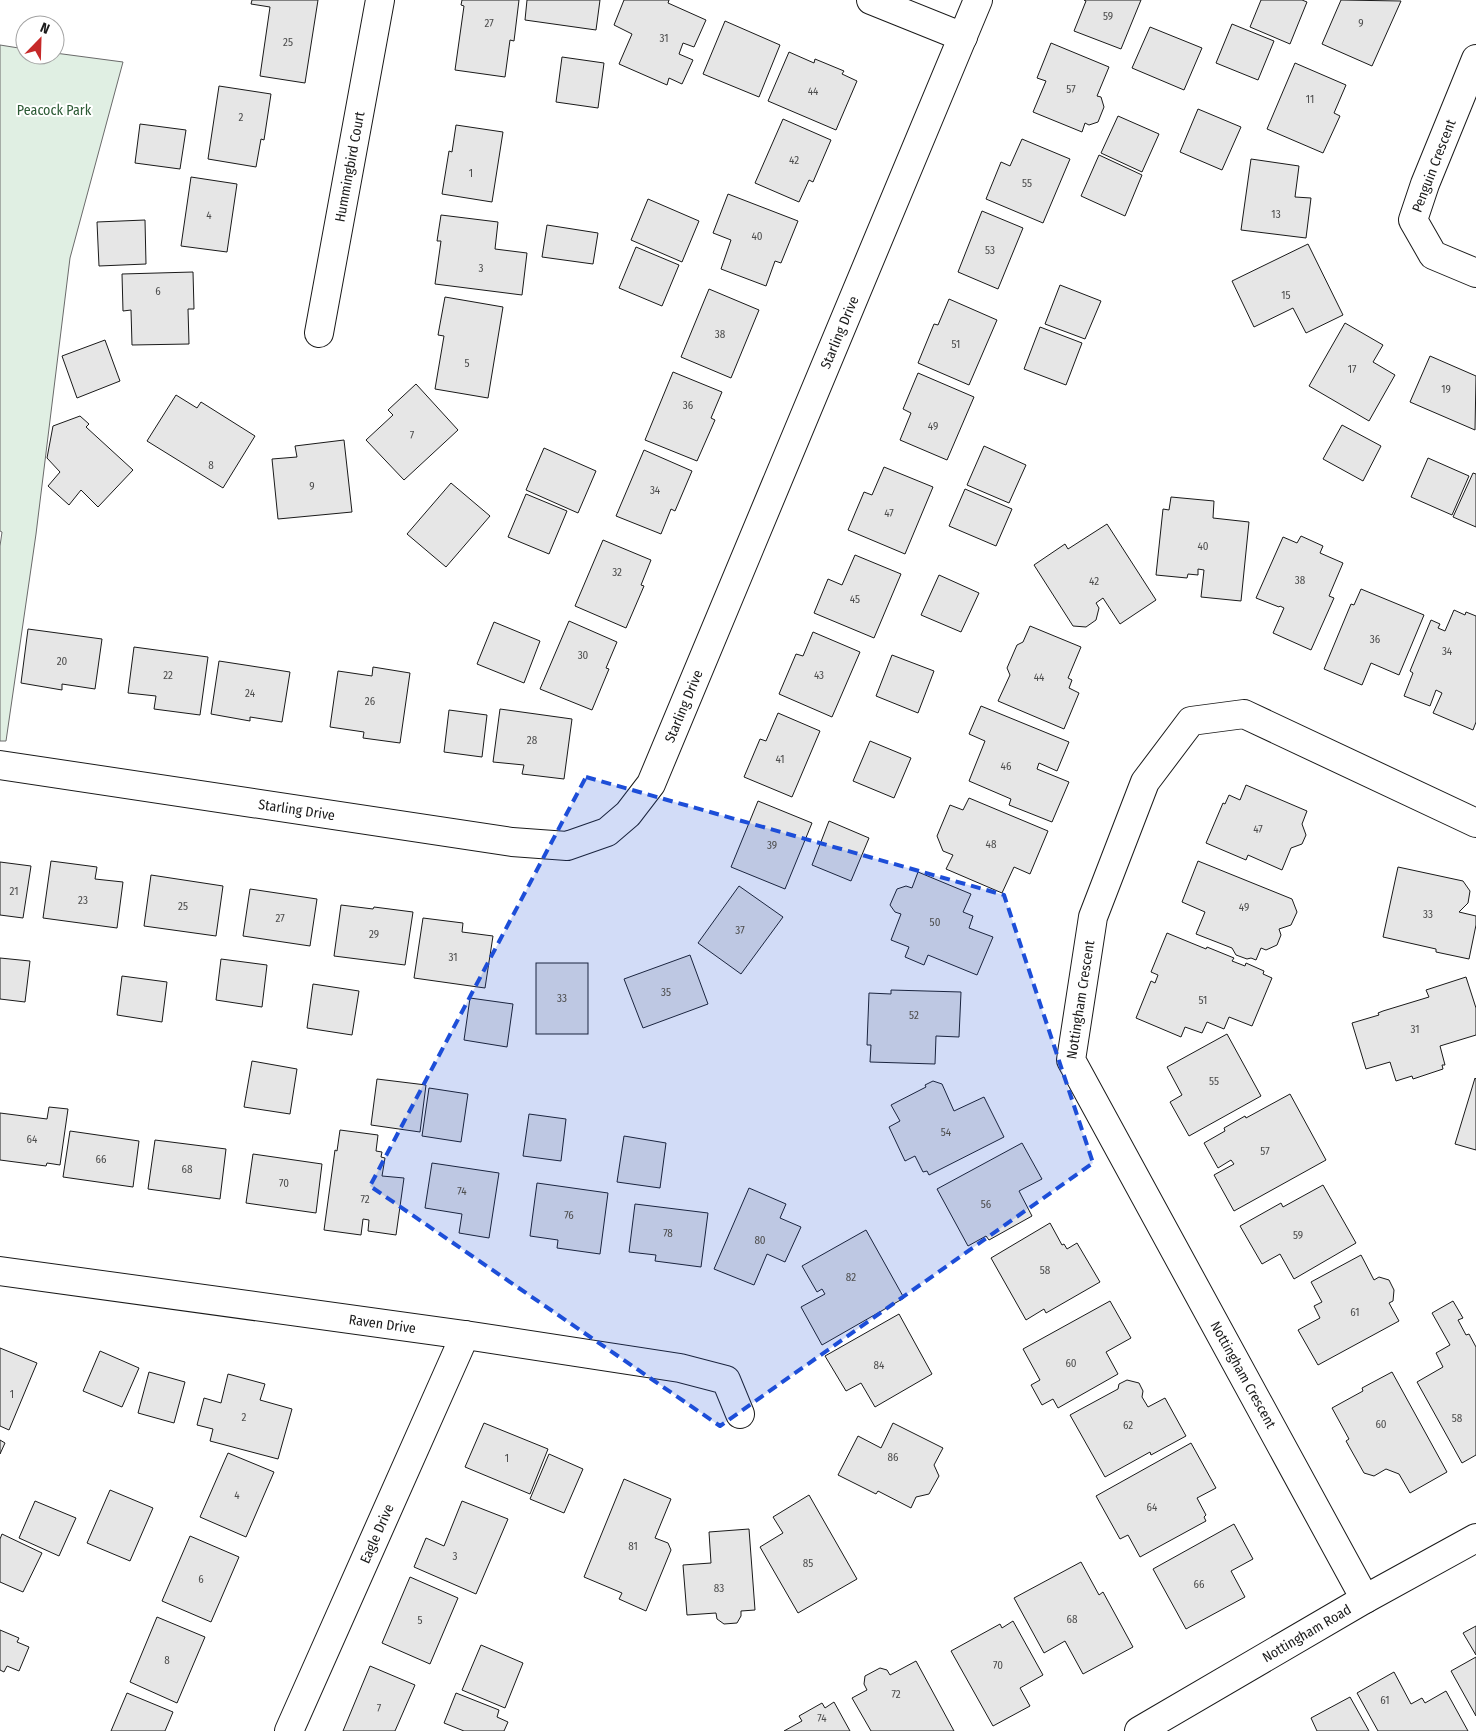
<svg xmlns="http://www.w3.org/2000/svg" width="1476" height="1731" font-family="'Fira Sans Condensed',sans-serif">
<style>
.green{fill:#e0efe3;stroke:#6a6a6a}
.building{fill:#e6e6e6;stroke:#1a1a1a}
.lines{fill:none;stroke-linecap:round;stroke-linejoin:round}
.minor-casing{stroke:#1a1a1a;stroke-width:30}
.minor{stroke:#fff;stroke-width:28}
.marked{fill:#1d4ed8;fill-opacity:0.2;stroke:#1d4ed8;stroke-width:4;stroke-dasharray:10 6;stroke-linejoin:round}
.labels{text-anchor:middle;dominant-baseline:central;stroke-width:4;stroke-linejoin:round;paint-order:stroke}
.number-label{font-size:11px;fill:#4d4d4d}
.park-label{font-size:14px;fill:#2b5a34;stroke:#fff}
.street-label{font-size:14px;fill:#1a1a1a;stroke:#fff}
</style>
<rect width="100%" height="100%" fill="#fff"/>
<!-- green -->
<path class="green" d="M0,45L25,49V55H55V53L123,62L70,258L36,534L6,741H0V546L2,532L0,531Z"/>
<!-- building -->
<g class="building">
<path d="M252,0H318L305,83L260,76L270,7L251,4Z"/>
<path d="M462,0H519L514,41L510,40L505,77L455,70L464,6L461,5Z"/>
<path d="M527,0H600L596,30L525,20Z"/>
<path d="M624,0H669L668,3L706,20L694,47L683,43L679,54L693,60L682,84L669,78L667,85L619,64L632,34L614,25Z"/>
<path d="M1084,0H1141L1121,49L1074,31L1086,1Z"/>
<path d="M1261,0H1302L1307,2L1290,44L1250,27Z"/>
<path d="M1341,0L1401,1L1372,66L1322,44Z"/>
<path d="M725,21L780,45L759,97L703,74Z"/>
<path d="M1232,24L1274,41L1258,80L1216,63Z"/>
<path d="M1150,27L1202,48L1184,90L1132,68Z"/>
<path d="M1051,43L1109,67L1097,96L1101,97L1104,107L1098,122L1089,125L1085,123L1082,132L1033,112L1046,81L1037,78Z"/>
<path d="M789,52L814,63L815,59L844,71L842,74L857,81L836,130L768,101Z"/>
<path d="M562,57L604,63L598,108L556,102Z"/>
<path d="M1295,63L1346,85L1334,113L1340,116L1323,153L1267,129Z"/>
<path d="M219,86L271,94L264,140L261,139L256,167L208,159Z"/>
<path d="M1198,109L1241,127L1222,170L1180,152Z"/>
<path d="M1118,116L1159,134L1142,172L1101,153Z"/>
<path d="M783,119L831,140L813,182L809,180L799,202L755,183Z"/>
<path d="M140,124L186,130L180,169L135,163Z"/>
<path d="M456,125L503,132L492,202L442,194L449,151L452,152Z"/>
<path d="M1022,139L1070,159L1043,223L986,199L1001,162L1010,166Z"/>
<path d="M1099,155L1142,175L1125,216L1081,196Z"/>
<path d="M1251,159L1299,166L1295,197L1311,198L1306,238L1241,230Z"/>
<path d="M191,177L237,184L227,252L181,246Z"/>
<path d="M728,194L798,221L781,263L775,261L766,286L721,269L731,240L713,233Z"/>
<path d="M648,199L699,221L682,262L631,240Z"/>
<path d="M982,211L1023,228L998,289L958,272Z"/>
<path d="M441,215L498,222L495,249L527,253L522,295L435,284L441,241H437Z"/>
<path d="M145,220L146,264L99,266L97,222Z"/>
<path d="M547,225L598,233L593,264L542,257Z"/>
<path d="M1308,244L1343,315L1306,333L1293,308L1254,327L1232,281Z"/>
<path d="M636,247L679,265L662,306L619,288Z"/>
<path d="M193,272L194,309H188L189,344L132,345L131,310L123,311L122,274Z"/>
<path d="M1060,285L1101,301L1085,339L1045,324Z"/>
<path d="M709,289L759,310L731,378L681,357Z"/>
<path d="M445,297L503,307L488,398L435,389L444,336L438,335Z"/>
<path d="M949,299L997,320L969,385L918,363L934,324L938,325Z"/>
<path d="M1345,323L1383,345L1373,362L1395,375L1369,421L1309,386Z"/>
<path d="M1040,327L1082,343L1066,385L1024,369Z"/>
<path d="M105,340L120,381L77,398L62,356Z"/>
<path d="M1430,356L1476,376L1475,430L1410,402Z"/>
<path d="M673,372L722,392L711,418L715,420L697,461L645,440Z"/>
<path d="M918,373L974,397L947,460L900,440L911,413L903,409Z"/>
<path d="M416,384L458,430L404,480L366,440L393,415L388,410Z"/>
<path d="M176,395L197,408L201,402L255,436L223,488L147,441Z"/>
<path d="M80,416L89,424L86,427L133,470L98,507L81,490L69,505L48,486L60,472L47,458L53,426Z"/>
<path d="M1342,425L1381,446L1363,481L1323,459Z"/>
<path d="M344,440L352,512L278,519L272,459L297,457L295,446Z"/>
<path d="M984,446L1026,465L1009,503L967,485Z"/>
<path d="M544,448L596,471L578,513L526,490Z"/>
<path d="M644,450L692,471L675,511L671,509L661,534L616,516Z"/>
<path d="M1428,458L1469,476L1452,515L1411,497Z"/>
<path d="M884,467L933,487L905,554L848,530L864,492L872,495Z"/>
<path d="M1473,473L1476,474V527L1453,517Z"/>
<path d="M451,483L490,516L446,567L407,534Z"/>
<path d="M965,489L1012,509L996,546L949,526Z"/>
<path d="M526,494L567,511L549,554L508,537Z"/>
<path d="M1171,497L1214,501L1213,518L1249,522L1241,601L1201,597L1204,570L1198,569V575L1188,574L1187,578L1156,575L1163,509L1169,510Z"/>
<path d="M1107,524L1156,600L1120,624L1103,598L1096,603L1099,608L1096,620L1086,627L1073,626L1034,565L1065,544L1068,549Z"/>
<path d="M1301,536L1323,546L1320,553L1343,563L1329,596L1334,598L1311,650L1273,633L1284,608L1280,606L1279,607L1256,598L1283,537L1297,543Z"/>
<path d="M603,540L651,560L641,585L644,586L626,628L575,606Z"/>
<path d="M855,555L901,574L874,638L814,613L828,579L842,585Z"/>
<path d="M939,575L979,593L961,632L921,615Z"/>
<path d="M1361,589L1424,615L1399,675L1371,663L1362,685L1324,669L1351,604L1354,605Z"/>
<path d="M1454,610L1465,615L1466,612L1476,616V722L1473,730L1433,713L1442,693L1436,690L1430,706L1404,696L1413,673L1410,671L1431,620L1440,624L1438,628L1445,631Z"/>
<path d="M569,621L617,642L606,668L609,669L592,710L540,689Z"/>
<path d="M494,622L540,641L524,683L477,664Z"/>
<path d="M1030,626L1081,647L1068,678L1072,680L1069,688L1079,693L1064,729L998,701L1010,675L1007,668L1017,645L1023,642Z"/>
<path d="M28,629L102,639L95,689L62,684V690L21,683Z"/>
<path d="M813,632L860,652L832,717L779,694L796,654L803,656Z"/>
<path d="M134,647L208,657L200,715L154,709L156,696L128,693Z"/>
<path d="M892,655L934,671L918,713L876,696Z"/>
<path d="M219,661L290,672L282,722L250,717V721L211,714Z"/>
<path d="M373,667L410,673L400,743L363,738L364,732L330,727L338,671L372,676Z"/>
<path d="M981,706L1069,742L1057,771L1039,763L1037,769L1069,782L1052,822L1009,805L1011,799L969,781L985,741L969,734Z"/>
<path d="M500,709L572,719L564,779L522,774L524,765L493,762Z"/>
<path d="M449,710L487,715L482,757L444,752Z"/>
<path d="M778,713L820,731L792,797L744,777L760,739L766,741Z"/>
<path d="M870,741L911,758L894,798L853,781Z"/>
<path d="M1246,785L1307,811L1302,824L1306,835L1302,844L1291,848L1282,870L1248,855L1246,860L1206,843L1223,803L1225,804L1229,795L1240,800Z"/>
<path d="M969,798L1048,831L1030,874L1014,867L1002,893L946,869L953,855L943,851L937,836L950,805L963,810Z"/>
<path d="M758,801L812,823L785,889L731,867Z"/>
<path d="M829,821L869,838L851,881L812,865Z"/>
<path d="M51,861L97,867L95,879L123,882L117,928L43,918Z"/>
<path d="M1198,861L1292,899L1297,912L1291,925L1279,929L1281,935L1277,945L1266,950L1261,948L1256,960L1251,958L1247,959L1236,955L1232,948L1196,934L1205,912L1182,902Z"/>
<path d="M0,862L31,866L23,918L0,915Z"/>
<path d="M1398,867L1463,881L1470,891L1468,903L1459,912L1476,916V925L1469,959L1436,952V949L1383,937Z"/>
<path d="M918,872L971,894L963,912L973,916L969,928L993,937L977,975L928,955L924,965L905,957L909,947L891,940L901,914L895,912L890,905L897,889L906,886L912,888Z"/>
<path d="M151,875L223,886L216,936L144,926Z"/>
<path d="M739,886L783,917L741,974L698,943Z"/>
<path d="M250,889L317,899L310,946L243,936Z"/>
<path d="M341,905L373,909L374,907L413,912L405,965L334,956Z"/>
<path d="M423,918L463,923L462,932L493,936L485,988L414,978Z"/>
<path d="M1167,933L1206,949L1207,947L1234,958L1232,961L1245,966L1246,963L1264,971L1263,974L1272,978L1252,1026L1229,1017L1224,1029L1207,1022L1202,1033L1185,1027L1181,1037L1136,1018L1151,981L1155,983L1158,975L1151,972Z"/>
<path d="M690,955L708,1004L643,1028L624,979Z"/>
<path d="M0,958L30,961L25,1002L0,999Z"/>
<path d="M221,959L267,965L262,1007L216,1000Z"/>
<rect x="536" y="963" width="52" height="71"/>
<path d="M122,976L167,982L162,1022L117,1015Z"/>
<path d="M1466,977L1476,1008V1035L1440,1046L1445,1065H1442L1443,1069L1413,1079L1412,1076L1396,1081L1390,1062L1366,1069L1352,1023L1379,1015L1378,1013L1383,1011L1429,997L1426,990Z"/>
<path d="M313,984L359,991L352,1035L307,1028Z"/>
<path d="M891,990L961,992L959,1037L936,1036L935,1064L870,1062L871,1045H867L869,993L891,994Z"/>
<path d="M470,998L513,1004L507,1047L464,1040Z"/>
<path d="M1227,1034L1261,1096L1189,1136L1170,1102L1182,1095L1167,1067Z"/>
<path d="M252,1061L297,1069L290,1114L244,1107Z"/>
<path d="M1475,1078L1476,1079V1150L1455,1144Z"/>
<path d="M377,1079L426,1085L420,1132L371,1125Z"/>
<path d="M933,1081L942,1084L954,1111L984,1097L1004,1137L929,1175L927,1171L923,1172L915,1156L905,1161L889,1127L900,1121L891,1105L926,1087L925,1085Z"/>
<path d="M429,1088L468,1094L461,1142L422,1136Z"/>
<path d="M1290,1094L1326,1160L1234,1211L1214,1175L1234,1164L1231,1160L1218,1168L1204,1143L1225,1131L1224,1128L1245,1116L1246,1118Z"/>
<path d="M49,1107L68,1109L60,1165L47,1163L46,1166L0,1160V1113L47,1119Z"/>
<path d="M529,1114L566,1119L561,1161L523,1156Z"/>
<path d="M340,1130L378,1135L376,1151L382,1152L381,1157L385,1158L382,1176L404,1178L396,1235L368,1231L369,1220L363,1219L361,1235L324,1230L335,1150L337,1151Z"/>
<path d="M70,1131L139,1141L133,1187L63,1177Z"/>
<path d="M624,1136L666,1143L660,1188L617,1182Z"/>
<path d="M155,1140L226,1149L220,1199L148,1189Z"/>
<path d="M1022,1143L1042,1179L1019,1191L1032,1216L989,1240L986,1236L968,1246L937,1189Z"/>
<path d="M253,1154L322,1164L316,1213L246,1203Z"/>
<path d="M432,1163L499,1173L489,1238L459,1233L462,1214L425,1208Z"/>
<path d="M537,1183L608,1193L600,1254L557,1248L558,1240L530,1236Z"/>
<path d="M1323,1185L1356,1243L1294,1279L1280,1254L1262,1264L1240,1226L1281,1203L1283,1207Z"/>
<path d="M749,1188L786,1204L780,1218L801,1227L785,1262L767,1254L754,1285L714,1269Z"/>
<path d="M635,1204L708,1213L701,1267L655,1261L656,1255L629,1252Z"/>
<path d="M1050,1223L1062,1245L1064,1244L1067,1249L1077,1243L1100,1282L1046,1313L1044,1309L1026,1320L991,1258Z"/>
<path d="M866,1230L904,1298L822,1345L801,1307L825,1294L822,1289L817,1292L802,1266Z"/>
<path d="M1361,1255L1374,1280L1379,1277L1389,1280L1394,1290L1393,1301L1389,1303L1399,1321L1318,1365L1298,1330L1320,1318L1314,1306L1322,1302L1311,1282Z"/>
<path d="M1110,1301L1131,1338L1106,1352L1118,1374L1058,1408L1053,1399L1042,1405L1031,1385L1040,1380L1023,1349Z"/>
<path d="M1453,1301L1463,1318L1458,1320L1466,1335L1469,1334L1476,1347V1455L1462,1463L1417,1382L1443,1367L1436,1353L1450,1345L1432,1313Z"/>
<path d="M899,1314L932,1374L875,1407L861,1383L846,1391L825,1356Z"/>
<path d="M0,1348L37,1363L9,1430L0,1426Z"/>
<path d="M100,1351L139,1368L122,1407L83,1391Z"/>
<path d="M149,1372L185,1382L174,1423L138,1413Z"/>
<path d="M1392,1372L1447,1472L1410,1493L1399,1474L1386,1469L1374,1476L1364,1473L1346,1441L1349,1439L1332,1408L1363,1391L1362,1388Z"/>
<path d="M228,1374L265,1384L260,1400L292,1409L278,1459L210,1441L213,1429L197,1425L204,1398L221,1403Z"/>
<path d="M1127,1380L1139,1383L1143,1391L1142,1397L1148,1407L1165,1398L1186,1436L1151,1455L1150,1452L1105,1477L1070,1415L1118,1389L1119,1384Z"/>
<path d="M484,1423L548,1449L530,1494L465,1467Z"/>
<path d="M893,1423L943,1448L934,1465L939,1476L929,1494L916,1497L911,1508L878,1491L876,1494L838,1475L858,1436L881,1448Z"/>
<path d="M0,1440L5,1443L0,1454Z"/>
<path d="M1191,1443L1216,1488L1197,1498L1206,1515L1204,1517L1206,1521L1140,1557L1128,1535L1120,1539L1096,1496Z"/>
<path d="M228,1453L274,1472L246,1537L200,1517Z"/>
<path d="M549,1454L583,1469L564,1513L530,1499Z"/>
<path d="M624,1479L671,1499L655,1538L668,1543L671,1550L646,1611L619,1599L622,1593L584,1577Z"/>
<path d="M110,1490L153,1508L130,1561L87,1543Z"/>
<path d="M809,1495L857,1579L798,1613L760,1547L783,1533L773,1517Z"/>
<path d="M35,1501L76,1518L59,1556L19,1538Z"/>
<path d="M462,1501L508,1519L476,1594L414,1567L426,1538L444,1546Z"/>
<path d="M1234,1524L1253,1559L1231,1571L1245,1597L1186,1629L1153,1569Z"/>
<path d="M749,1529L755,1610L741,1611V1616L737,1623L724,1624L717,1619L716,1613L687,1615L683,1565L711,1563L709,1532Z"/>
<path d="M2,1534L42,1553L23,1592L0,1582V1539Z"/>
<path d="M190,1536L239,1557L211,1622L162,1601Z"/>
<path d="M1081,1562L1099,1595L1103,1592L1133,1647L1083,1674L1065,1641L1044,1653L1014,1598Z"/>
<path d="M410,1577L458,1598L430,1664L382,1643Z"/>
<path d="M157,1617L205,1637L177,1703L130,1682Z"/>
<path d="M1013,1621L1043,1675L1020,1688L1030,1706L993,1726L951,1651L1000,1624L1002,1628Z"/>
<path d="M1476,1626V1655L1463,1633Z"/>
<path d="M0,1630L19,1638L17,1642L29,1647L19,1671L7,1666L4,1672L0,1670Z"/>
<path d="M481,1645L523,1663L505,1708L462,1690Z"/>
<path d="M1476,1657V1716L1451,1671Z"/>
<path d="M916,1661L954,1731H871L852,1698L867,1690L864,1684L865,1676L880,1668L887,1670L890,1675Z"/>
<path d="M370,1666L415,1685L395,1731H343Z"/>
<path d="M1394,1672L1411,1704L1422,1698L1425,1703L1446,1691L1468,1731H1378L1357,1693Z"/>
<path d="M127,1693L173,1712L165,1731H111Z"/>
<path d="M456,1693L499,1710L497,1717L508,1722L504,1731H464L444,1723Z"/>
<path d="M1350,1697L1369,1731H1317L1311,1718Z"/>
<path d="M834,1702L850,1731H784L802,1721L799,1716L822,1703L825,1708Z"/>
</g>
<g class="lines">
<defs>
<g id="minor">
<path d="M871,0L963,37"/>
<path d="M1476,59L1425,184L1413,220L1433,255L1476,273"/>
<path id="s1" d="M319,333L380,0"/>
<path id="s2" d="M0,765L512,842L567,846L607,832L628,814L651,784L978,0"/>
<path id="s3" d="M0,1271L465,1335L680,1368L726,1380L740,1414"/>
<path id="s4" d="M1365,1599L1071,1060L1093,917L1145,782L1191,721L1244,714L1476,823"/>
<path id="s5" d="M289,1731L465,1335"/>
<path id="s6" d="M1139,1731L1365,1599L1476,1538"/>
</g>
</defs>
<!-- minor casing -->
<use href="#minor" class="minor-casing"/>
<!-- minor -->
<use href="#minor" class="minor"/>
</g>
<!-- marked area -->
<path class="marked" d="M586,777L1004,895L1093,1163L720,1426L370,1186Z"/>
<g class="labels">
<!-- number labels -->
<g class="number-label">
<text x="1108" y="16">59</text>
<text x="489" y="23">27</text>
<text x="1361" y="23">9</text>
<text x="664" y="38">31</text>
<text x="288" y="42">25</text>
<text x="1071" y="89">57</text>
<text x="813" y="91">44</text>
<text x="1310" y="99">11</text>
<text x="241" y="117">2</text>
<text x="794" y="160">42</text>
<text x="471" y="173">1</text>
<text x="1027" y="183">55</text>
<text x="1276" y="214">13</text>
<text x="209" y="215">4</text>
<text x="757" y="236">40</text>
<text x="990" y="250">53</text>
<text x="481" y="268">3</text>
<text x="158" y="291">6</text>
<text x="1286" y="295">15</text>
<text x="720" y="334">38</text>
<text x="956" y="344">51</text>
<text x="467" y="363">5</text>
<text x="1352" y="369">17</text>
<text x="1446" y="389">19</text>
<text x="688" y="405">36</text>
<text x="933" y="426">49</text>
<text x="412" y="435">7</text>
<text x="211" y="465">8</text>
<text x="312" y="486">9</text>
<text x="655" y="490">34</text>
<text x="889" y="513">47</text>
<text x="1203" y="546">40</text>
<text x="617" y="572">32</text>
<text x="1300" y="580">38</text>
<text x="1094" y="581">42</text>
<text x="855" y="599">45</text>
<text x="1375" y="639">36</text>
<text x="1447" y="651">34</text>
<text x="583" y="655">30</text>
<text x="62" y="661">20</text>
<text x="168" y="675">22</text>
<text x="819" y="675">43</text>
<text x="1039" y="677">44</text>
<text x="250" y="693">24</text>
<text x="370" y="701">26</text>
<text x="532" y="740">28</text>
<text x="780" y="759">41</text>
<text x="1006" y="766">46</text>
<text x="1258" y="829">47</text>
<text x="991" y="844">48</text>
<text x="772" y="845">39</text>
<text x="14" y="891">21</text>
<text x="83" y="900">23</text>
<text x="183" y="906">25</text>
<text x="1244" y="907">49</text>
<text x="1428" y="914">33</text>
<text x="280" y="918">27</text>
<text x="935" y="922">50</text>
<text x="740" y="930">37</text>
<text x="374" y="934">29</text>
<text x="453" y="957">31</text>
<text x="666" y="992">35</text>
<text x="562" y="998">33</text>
<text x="1203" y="1000">51</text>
<text x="914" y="1015">52</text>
<text x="1415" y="1029">31</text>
<text x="1214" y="1081">55</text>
<text x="946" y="1132">54</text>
<text x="32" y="1139">64</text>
<text x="1265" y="1151">57</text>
<text x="101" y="1159">66</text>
<text x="187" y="1169">68</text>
<text x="284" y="1183">70</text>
<text x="462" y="1191">74</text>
<text x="365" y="1199">72</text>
<text x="986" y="1204">56</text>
<text x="569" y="1215">76</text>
<text x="668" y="1233">78</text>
<text x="1298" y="1235">59</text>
<text x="760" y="1240">80</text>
<text x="1045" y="1270">58</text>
<text x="851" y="1277">82</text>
<text x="1355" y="1312">61</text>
<text x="1071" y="1363">60</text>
<text x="879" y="1365">84</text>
<text x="12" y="1394">1</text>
<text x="244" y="1417">2</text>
<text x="1457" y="1418">58</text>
<text x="1381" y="1424">60</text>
<text x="1128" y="1425">62</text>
<text x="893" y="1457">86</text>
<text x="507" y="1458">1</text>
<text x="237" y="1495">4</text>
<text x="1152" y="1507">64</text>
<text x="633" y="1546">81</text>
<text x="455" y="1556">3</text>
<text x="808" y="1563">85</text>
<text x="201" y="1579">6</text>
<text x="1199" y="1584">66</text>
<text x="719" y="1588">83</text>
<text x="1072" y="1619">68</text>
<text x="420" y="1620">5</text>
<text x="167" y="1660">8</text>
<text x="998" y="1665">70</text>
<text x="896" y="1694">72</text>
<text x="1385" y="1700">61</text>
<text x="379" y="1708">7</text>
<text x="822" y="1718">74</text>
</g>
<!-- park labels -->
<g class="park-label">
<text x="54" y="110">Peacock Park</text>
</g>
<!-- street labels -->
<g class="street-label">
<text transform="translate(1434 166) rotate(-69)">Penguin Crescent</text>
<text stroke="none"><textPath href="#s1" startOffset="169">Hummingbird Court</textPath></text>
<text stroke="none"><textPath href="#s2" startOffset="1170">Starling Drive</textPath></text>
<text stroke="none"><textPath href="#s2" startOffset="765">Starling Drive</textPath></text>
<text stroke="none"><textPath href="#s2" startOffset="300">Starling Drive</textPath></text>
<text stroke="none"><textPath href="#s4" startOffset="675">Nottingham Crescent</textPath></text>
<text stroke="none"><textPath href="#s3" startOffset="386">Raven Drive</textPath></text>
<text transform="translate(1243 1375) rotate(61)">Nottingham Crescent</text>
<text stroke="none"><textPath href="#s5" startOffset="216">Eagle Drive</textPath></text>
<text stroke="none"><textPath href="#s6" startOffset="194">Nottingham Road</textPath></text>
</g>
</g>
<!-- north arrow -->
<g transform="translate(40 40) rotate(23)"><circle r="24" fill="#ffffff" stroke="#a3a3a3"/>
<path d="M0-4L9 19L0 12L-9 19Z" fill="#c62828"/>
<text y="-8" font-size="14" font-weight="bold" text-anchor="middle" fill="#1a1a1a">N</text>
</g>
</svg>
